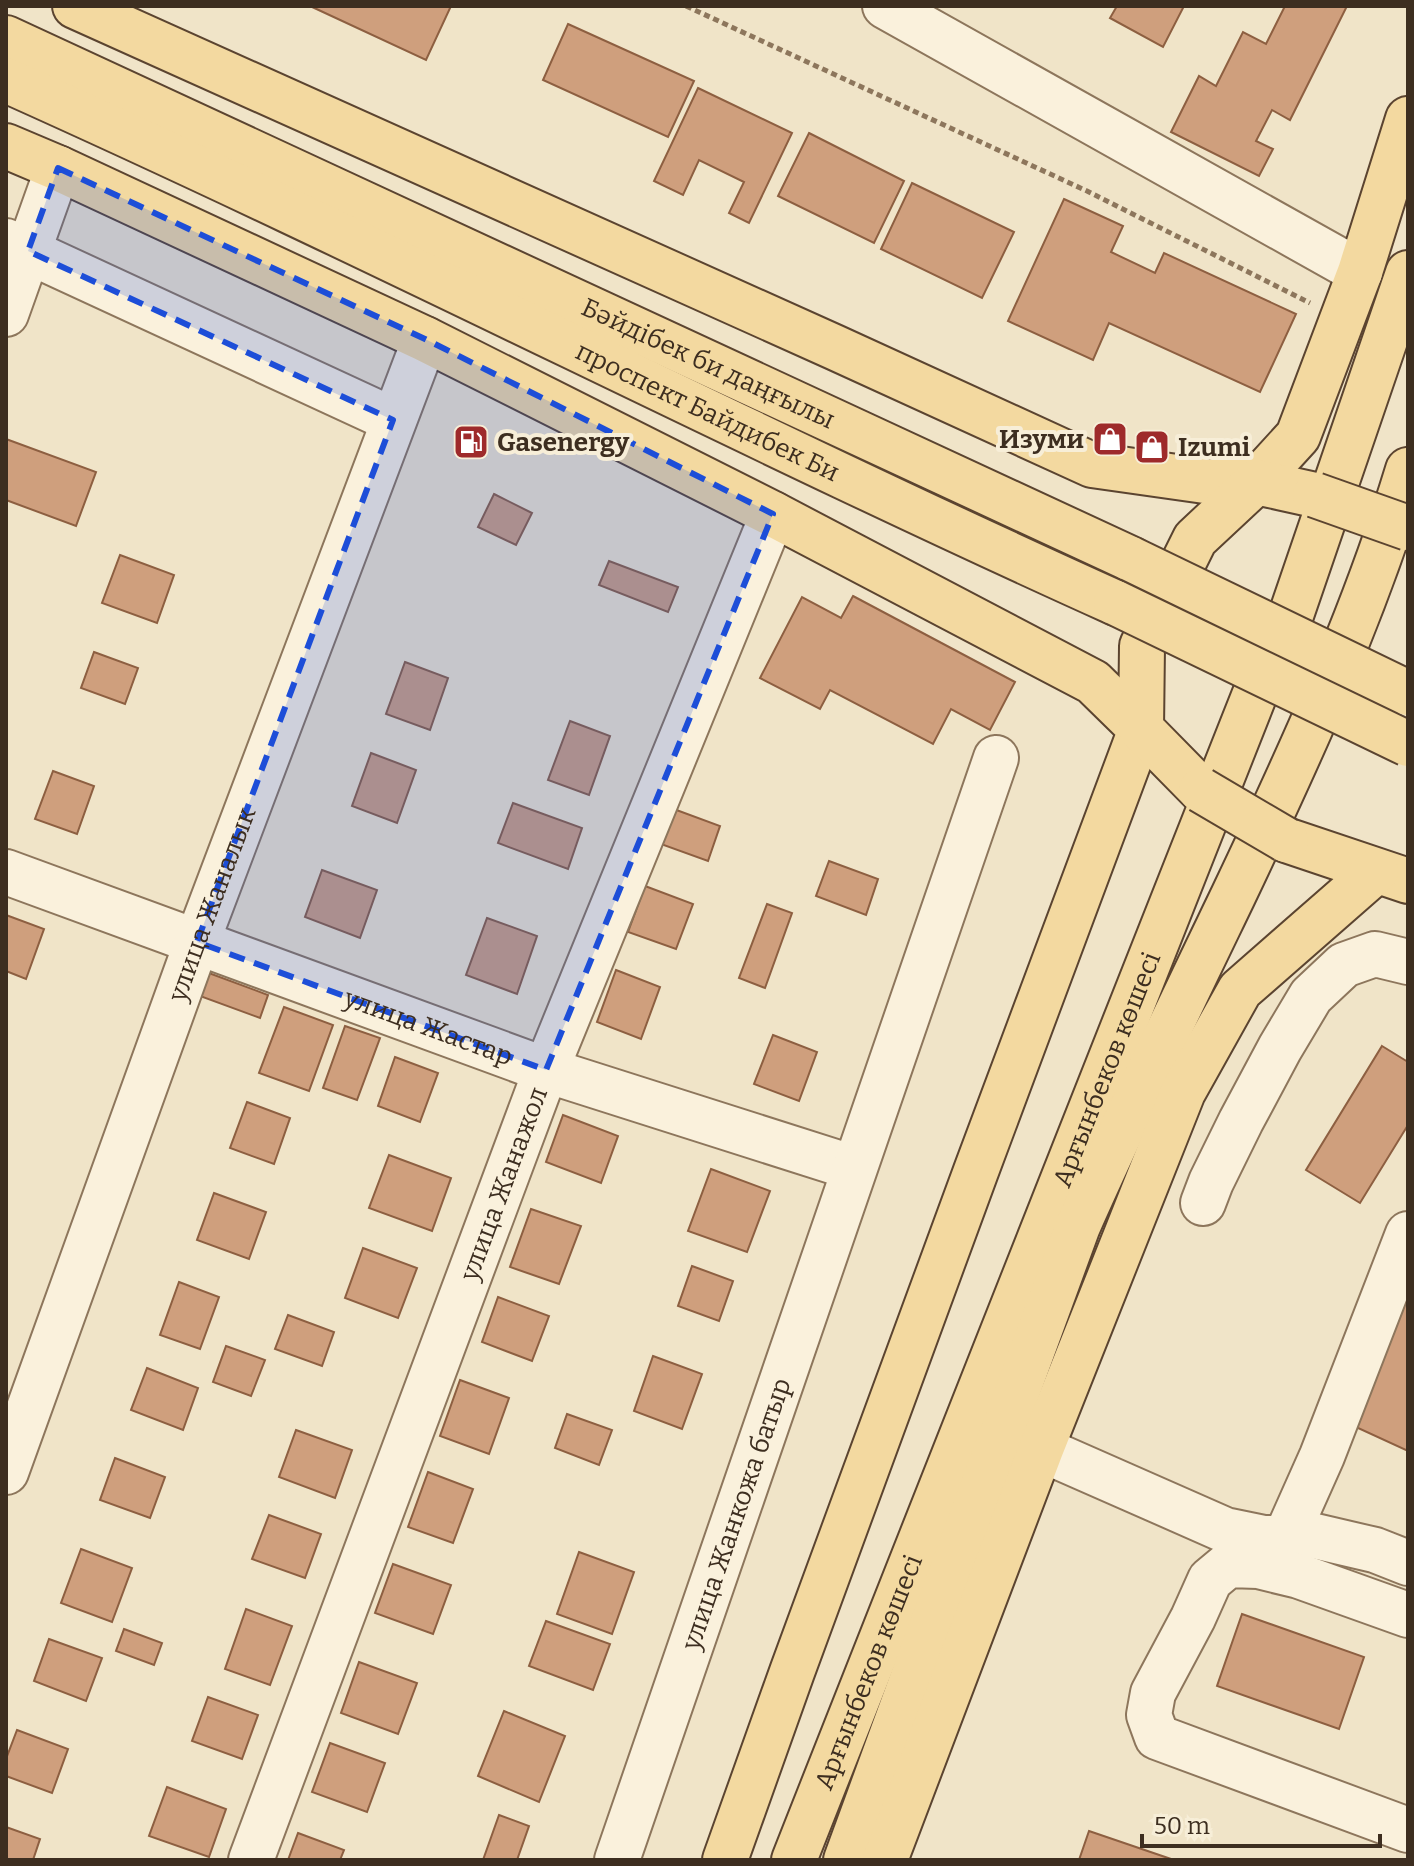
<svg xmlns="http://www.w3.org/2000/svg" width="1414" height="1866" font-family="Bitter,serif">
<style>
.building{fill:#cf9f7d;stroke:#8d5f41;stroke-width:2}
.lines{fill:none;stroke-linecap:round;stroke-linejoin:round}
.minor-casing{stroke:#8d765c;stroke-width:48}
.major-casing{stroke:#5b4430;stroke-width:48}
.path{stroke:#8d765c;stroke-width:5;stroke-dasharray:6 4;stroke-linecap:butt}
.minor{stroke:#faf1dc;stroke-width:44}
.major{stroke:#f3d9a0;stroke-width:44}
.major-bridge-casing{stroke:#5b4430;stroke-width:48;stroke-linecap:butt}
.major-bridge{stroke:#f3d9a0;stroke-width:44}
.marked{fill:#1d4ed8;fill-opacity:0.2;stroke:#1d4ed8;stroke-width:6;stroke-dasharray:16 10;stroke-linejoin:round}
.labels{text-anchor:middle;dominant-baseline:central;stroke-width:8;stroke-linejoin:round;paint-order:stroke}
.street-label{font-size:26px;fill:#3d2e20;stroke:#f7eed8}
.poi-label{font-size:26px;font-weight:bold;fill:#3d2e20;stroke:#f7eed8;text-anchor:start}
</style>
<rect width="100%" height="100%" fill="#f0e4c8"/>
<!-- building -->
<g class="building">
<path d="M310,6H451L426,60Z"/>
<path d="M1117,6H1184L1163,47L1110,18Z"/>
<path d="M1285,6H1347L1290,120L1272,110L1256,141L1273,149L1259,176L1171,132L1199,76L1216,86L1243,32L1266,44Z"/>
<path d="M568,24L694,81L668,137L543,80Z"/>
<path d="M698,88L792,133L749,223L729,213L744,182L699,160L683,195L654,181Z"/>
<path d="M809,133L904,181L874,243L778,196Z"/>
<path d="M912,183L1014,232L982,298L881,249Z"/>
<path d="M1064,199L1123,226L1111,252L1155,273L1164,253L1296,314L1260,392L1109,323L1093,360L1008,321Z"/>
<path d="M6,439L96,472L76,526L6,500Z"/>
<path d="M494,494L532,513L516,545L478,527Z"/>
<path d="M120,555L174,575L157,623L102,603Z"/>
<path d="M609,561L678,587L668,612L599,585Z"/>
<path d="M853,596L1015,682L990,730L951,709L933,744L830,690L820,709L760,678L802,597L841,618Z"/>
<path d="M94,652L138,668L125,704L81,688Z"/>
<path d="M405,662L448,678L430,730L386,714Z"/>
<path d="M570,721L610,736L589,795L548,780Z"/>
<path d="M371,753L416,770L397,823L352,806Z"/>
<path d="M53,771L94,786L77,834L35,819Z"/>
<path d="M513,803L582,828L568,869L498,843Z"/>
<path d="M671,808L720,826L708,861L658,843Z"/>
<path d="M829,861L878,879L866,915L816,896Z"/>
<path d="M322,870L377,890L360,938L305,917Z"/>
<path d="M645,886L693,904L676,949L628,932Z"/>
<path d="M767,904L792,913L765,988L739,978Z"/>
<path d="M6,915L44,929L26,979L6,971Z"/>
<path d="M487,918L537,936L517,994L466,975Z"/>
<path d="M198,969L268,995L260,1018L189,992Z"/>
<path d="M616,970L660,987L641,1039L597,1022Z"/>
<path d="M284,1007L333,1025L309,1091L259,1073Z"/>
<path d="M345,1026L380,1038L357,1100L323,1088Z"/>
<path d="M773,1035L817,1052L799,1101L754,1084Z"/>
<path d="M1382,1046L1408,1062V1125L1360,1203L1306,1170Z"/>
<path d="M395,1057L438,1073L420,1122L378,1106Z"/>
<path d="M247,1102L290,1118L274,1164L230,1148Z"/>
<path d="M563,1115L618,1136L601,1183L546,1162Z"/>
<path d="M389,1155L451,1178L432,1231L369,1208Z"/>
<path d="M711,1169L770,1191L747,1252L688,1231Z"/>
<path d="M214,1193L266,1212L249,1259L197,1240Z"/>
<path d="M531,1209L581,1226L559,1284L510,1267Z"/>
<path d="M363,1248L417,1268L398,1318L345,1298Z"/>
<path d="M692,1266L733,1281L719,1321L678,1306Z"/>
<path d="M179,1282L219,1297L200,1349L160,1335Z"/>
<path d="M498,1297L549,1316L532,1361L482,1342Z"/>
<path d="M1408,1297V1451L1345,1422Z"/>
<path d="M288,1315L334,1332L322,1366L275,1349Z"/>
<path d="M226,1346L265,1360L251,1396L213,1382Z"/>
<path d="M653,1356L702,1374L682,1429L634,1411Z"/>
<path d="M147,1368L198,1388L183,1430L131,1410Z"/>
<path d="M460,1380L509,1398L489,1454L440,1436Z"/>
<path d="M567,1414L612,1430L599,1465L555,1448Z"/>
<path d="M296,1430L352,1450L335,1498L279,1477Z"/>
<path d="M115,1458L165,1477L150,1518L100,1500Z"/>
<path d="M428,1472L473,1489L453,1543L408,1527Z"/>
<path d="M269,1515L321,1534L305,1578L252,1559Z"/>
<path d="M81,1549L132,1568L112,1622L61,1603Z"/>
<path d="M579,1552L634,1572L612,1634L557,1614Z"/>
<path d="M393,1564L451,1585L433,1634L375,1613Z"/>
<path d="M246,1609L292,1626L270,1685L225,1669Z"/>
<path d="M1242,1614L1364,1657L1339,1729L1217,1686Z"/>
<path d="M546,1621L610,1644L593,1690L529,1666Z"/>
<path d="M124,1629L162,1643L154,1665L116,1651Z"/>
<path d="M49,1639L102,1658L86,1701L34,1681Z"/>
<path d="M359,1662L417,1683L398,1734L341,1713Z"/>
<path d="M208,1697L258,1715L242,1759L192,1741Z"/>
<path d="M504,1711L565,1736L539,1802L478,1776Z"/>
<path d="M17,1730L68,1749L52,1793L6,1776V1759Z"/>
<path d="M330,1743L385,1763L367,1812L312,1792Z"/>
<path d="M167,1787L226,1809L209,1857L149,1836Z"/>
<path d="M499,1815L529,1826L517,1860H483Z"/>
<path d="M6,1827L40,1839L33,1860H6Z"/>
<path d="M1089,1831L1174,1860H1079Z"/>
<path d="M298,1833L344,1850L340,1860H288Z"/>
</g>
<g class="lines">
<defs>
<g id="minor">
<path d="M885,6L1360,272"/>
<path d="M6,241L393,420"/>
<path d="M6,314L58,168"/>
<path id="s1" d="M6,872L546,1070L854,1168"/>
<path d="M1203,1203L1211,1182L1241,1121L1280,1048L1311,996L1344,965L1375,954L1408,962"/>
<path d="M1041,1449L1225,1530L1264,1538H1279L1289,1530L1322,1456L1408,1234"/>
<path id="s2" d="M6,1472L197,942L425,339"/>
<path d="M1289,1530L1375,1550L1408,1563"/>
<path d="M1408,1615L1299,1576L1258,1566L1228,1565L1210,1580L1193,1618L1153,1693L1149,1715L1157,1737L1408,1830"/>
<path id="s3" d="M251,1860L546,1070L773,514"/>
<path id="s4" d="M617,1860L996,758"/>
</g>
<g id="major">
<path d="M75,6L834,347L1092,465L1212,482H1256L1298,436L1360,272L1408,119"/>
<path id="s5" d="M6,38L1131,559"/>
<path id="s6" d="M6,80C379,247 743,435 1116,603"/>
<path d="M6,146L58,168L425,339L773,514L1093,682L1141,729L976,1171L792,1672L725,1860"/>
<path d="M1201,790L1141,729L1142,646L1195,539L1256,482L1315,495"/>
<path d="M1286,840L1408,881"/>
<path id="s7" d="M794,1860L1262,676L1291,615L1408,273"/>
<path d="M846,1860L1078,1226C1127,1115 1180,1006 1233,896C1299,757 1363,618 1408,470"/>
<path d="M885,1860L1041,1449L1183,1092L1240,990L1376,871"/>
</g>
</defs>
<!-- minor casing -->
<use href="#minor" class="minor-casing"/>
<!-- major casing -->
<use href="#major" class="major-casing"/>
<!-- path -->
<path class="path" d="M686,6L1087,191L1310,303"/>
<!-- minor -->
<use href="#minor" class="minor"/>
<!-- major -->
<use href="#major" class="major"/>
<defs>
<g id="major-bridge">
<path d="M1315,495L1408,528"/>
<path d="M1131,559L1408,693"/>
<path d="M1116,603L1408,744"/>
<path d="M1201,790L1286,840"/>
</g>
</defs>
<!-- major-bridge casing -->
<use href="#major-bridge" class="major-bridge-casing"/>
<!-- major-bridge -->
<use href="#major-bridge" class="major-bridge"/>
</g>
<!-- marked area -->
<path class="marked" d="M58,168L425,339L773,514L546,1070L197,942L393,420L28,251Z"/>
<!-- icons -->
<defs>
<symbol id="shop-square" viewBox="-11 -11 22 22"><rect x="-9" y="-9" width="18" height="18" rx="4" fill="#9e2a2b" stroke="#f7eed8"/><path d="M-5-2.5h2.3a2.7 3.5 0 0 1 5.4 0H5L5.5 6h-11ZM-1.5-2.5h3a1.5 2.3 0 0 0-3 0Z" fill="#fff"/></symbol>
<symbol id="fuel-square" viewBox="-11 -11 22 22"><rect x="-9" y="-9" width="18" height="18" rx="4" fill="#9e2a2b" stroke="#f7eed8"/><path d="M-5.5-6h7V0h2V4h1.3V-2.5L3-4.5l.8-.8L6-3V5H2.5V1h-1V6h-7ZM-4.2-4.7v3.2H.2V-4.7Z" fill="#fff"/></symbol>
</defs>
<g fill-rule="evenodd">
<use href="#shop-square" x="1090" y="419" width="40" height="40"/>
<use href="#fuel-square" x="451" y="422" width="40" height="40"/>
<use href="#shop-square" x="1132" y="427" width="40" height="40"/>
</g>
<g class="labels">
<!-- street labels -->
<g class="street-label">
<text stroke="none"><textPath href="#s5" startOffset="774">Бәйдібек би даңғылы</textPath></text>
<text stroke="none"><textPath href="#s6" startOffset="776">проспект Байдибек Би</textPath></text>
<text stroke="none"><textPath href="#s2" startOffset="604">улица Жаналык</textPath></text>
<text stroke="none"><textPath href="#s1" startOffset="450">улица Жастар</textPath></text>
<text stroke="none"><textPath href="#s7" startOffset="850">Арғынбеков көшесі</textPath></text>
<text stroke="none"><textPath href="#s3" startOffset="722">улица Жанажол</textPath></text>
<text stroke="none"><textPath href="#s4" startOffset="366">улица Жанкожа батыр</textPath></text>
<text stroke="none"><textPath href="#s7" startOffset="202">Арғынбеков көшесі</textPath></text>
</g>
<!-- poi labels -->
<g class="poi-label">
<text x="1084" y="439" text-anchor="end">Изуми</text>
<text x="497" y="442">Gasenergy</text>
<text x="1178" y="447">Izumi</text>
</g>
</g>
<!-- border -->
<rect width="1414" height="1866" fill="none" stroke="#3d2e20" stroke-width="16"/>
<!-- scale -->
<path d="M1142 1834v12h238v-12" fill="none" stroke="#3d2e20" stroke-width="4"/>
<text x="1154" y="1834" font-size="24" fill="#3d2e20" stroke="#f7eed8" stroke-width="6" paint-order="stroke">50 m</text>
</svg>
